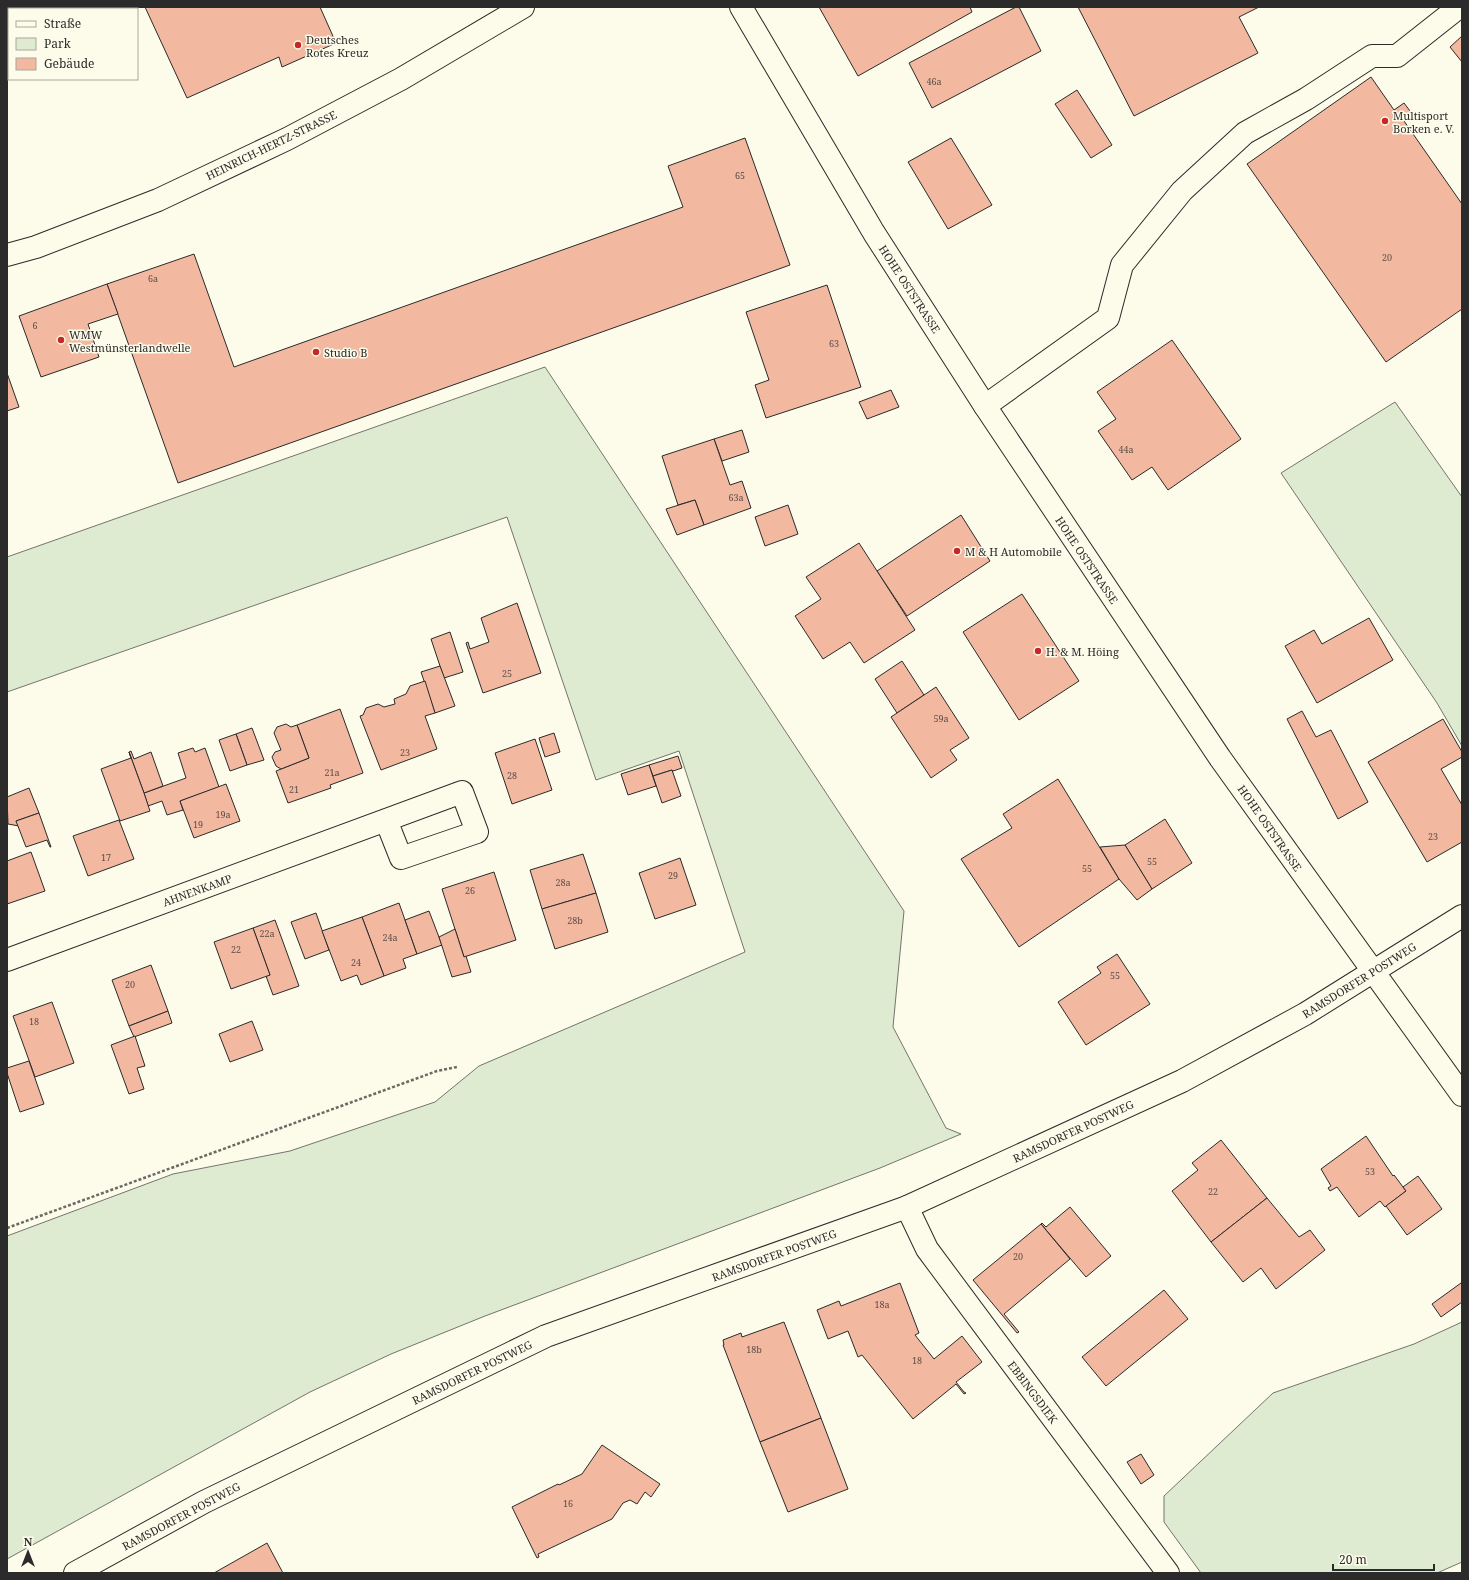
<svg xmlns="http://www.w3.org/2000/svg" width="1469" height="1580" font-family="'Noto Serif',serif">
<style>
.green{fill:#deebd1;stroke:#74746e}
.building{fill:#f2b8a0;stroke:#2b2b2b}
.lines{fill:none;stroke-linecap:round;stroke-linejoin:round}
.minor-casing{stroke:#2b2b2b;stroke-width:24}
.path{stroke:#6a6964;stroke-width:2.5;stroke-dasharray:3 2;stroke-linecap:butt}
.minor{stroke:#fdfbea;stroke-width:22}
.poi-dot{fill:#c62828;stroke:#fdfbea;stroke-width:1.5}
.labels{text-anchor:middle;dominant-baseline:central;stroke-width:3;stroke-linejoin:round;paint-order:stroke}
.number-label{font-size:9px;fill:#5d4e48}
.poi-label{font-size:11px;fill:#2b2b2b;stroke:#fdfbea;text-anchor:start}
.street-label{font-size:11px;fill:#2b2b2b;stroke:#fdfbea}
</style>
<rect width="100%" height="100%" fill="#fdfbea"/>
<!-- green -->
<g class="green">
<path d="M545,367L904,911L893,1027L946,1128L961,1134L880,1168L485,1316L391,1354L310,1392L7,1559V1236L173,1174L290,1151L435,1102L479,1066L745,952L679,751L596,780L507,517L7,692V557Z"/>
<path d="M1395,402L1462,497V746L1437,703L1281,473Z"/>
<path d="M1462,1322V1562L1437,1573H1201L1164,1522V1496L1273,1393L1414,1344Z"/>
</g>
<!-- building -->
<g class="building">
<path d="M7,7H64V9H9V70L7,71Z"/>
<path d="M145,7H320L336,43L282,67L279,57L187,98Z"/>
<path d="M819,7H970L972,12L858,76Z"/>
<path d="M1016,7H1019L1041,51L932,108L909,63Z"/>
<path d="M1078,7H1259L1239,17L1258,53L1134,116Z"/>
<path d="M1462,36V62L1450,47Z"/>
<path d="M1371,77L1394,110L1404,103L1413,115L1404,121L1462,204V309L1386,362L1247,164Z"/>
<path d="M1077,90L1112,145L1091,158L1055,104Z"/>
<path d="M745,138L790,265L178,483L107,284L194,254L234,367L683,207L668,166Z"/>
<path d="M951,138L992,205L948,229L908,162Z"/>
<path d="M107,284L118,314L88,324L99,357L41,377L19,316Z"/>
<path d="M827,285L861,387L766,418L755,385L769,380L746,312Z"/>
<path d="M1172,340L1241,439L1168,490L1152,467L1132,480L1098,431L1116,419L1097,392Z"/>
<path d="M7,373L19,407L7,411Z"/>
<path d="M891,390L899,407L867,419L859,402Z"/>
<path d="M742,430L749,452L722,461L714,439Z"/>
<path d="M714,439L730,485L742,481L751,508L704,525L695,500L678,505L662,456Z"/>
<path d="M695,500L704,525L677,535L666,509Z"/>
<path d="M788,505L798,534L765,546L755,517Z"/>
<path d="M961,515L990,561L907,616L877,571Z"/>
<path d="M859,543L915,630L864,663L850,642L823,659L795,616L821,599L806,577Z"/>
<path d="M1022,594L1079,681L1019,720L963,632Z"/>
<path d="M517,603L541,673L483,693L466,643L468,642L470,649L489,642L481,618Z"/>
<path d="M1369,618L1393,660L1317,703L1285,646L1314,630L1322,644Z"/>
<path d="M450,632L463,672L444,678L431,639Z"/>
<path d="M902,661L924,695L897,713L875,679Z"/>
<path d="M440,666L455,706L435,713L421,672Z"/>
<path d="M425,681L435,713L425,716L437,749L381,770L360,716L363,715L366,708L378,704L384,707L395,704L394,699L406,694L410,686Z"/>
<path d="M936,687L969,738L950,750L957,760L931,778L891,717Z"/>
<path d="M340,709L363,773L330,785L331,788L288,803L276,771L309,758L297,725Z"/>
<path d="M1302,711L1316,737L1331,730L1368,802L1338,819L1287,719Z"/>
<path d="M1443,719L1462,752V757L1441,769L1462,805V842L1427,862L1368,762Z"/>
<path d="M286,724L291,727L297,725L309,758L281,769L276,766L272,757L275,752L281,750L274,733L277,727Z"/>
<path d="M252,728L264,760L247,765L236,734Z"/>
<path d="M554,733L560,752L545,757L539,738Z"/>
<path d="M236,734L247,765L230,771L219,740Z"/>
<path d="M535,739L552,790L512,804L495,753Z"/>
<path d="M193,748L195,752L205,748L219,787L180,801L183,810L167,815L162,801L148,806L144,793L186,778L178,753Z"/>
<path d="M131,751L134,759L151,752L163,786L144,793L129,752Z"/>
<path d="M129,752L144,793L150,811L120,821L101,769L131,758Z"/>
<path d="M678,756L682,768L673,771L672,770L653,776L649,765Z"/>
<path d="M649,765L656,786L628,795L621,774Z"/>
<path d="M672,770L681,796L662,803L653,776Z"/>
<path d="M1058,779L1119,879L1019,947L961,859L1012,828L1003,814Z"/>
<path d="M226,784L240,821L194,838L180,801Z"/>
<path d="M29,788L39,813L16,821L19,826L8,824L7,797Z"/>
<path d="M39,813L51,847H50L47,840L26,847L16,821Z"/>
<path d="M1165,819L1192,863L1152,889L1125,845Z"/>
<path d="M119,820L134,859L88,876L73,836Z"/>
<path d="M1125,845L1152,889L1137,900L1119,879L1100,847Z"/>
<path d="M31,852L45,891L7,904V861Z"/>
<path d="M583,854L596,893L542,909L530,870Z"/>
<path d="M680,858L696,905L655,919L639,873Z"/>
<path d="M494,872L516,940L464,957L442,889Z"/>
<path d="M596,893L608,932L555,949L542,909Z"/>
<path d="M399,903L417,954L403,959L406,968L384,976L362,917Z"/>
<path d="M429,911L442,945L417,954L405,920Z"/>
<path d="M316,913L329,950L305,959L291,922Z"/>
<path d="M362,917L384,976L361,985L357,975L341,981L322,931Z"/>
<path d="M275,920L299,986L273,995L266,976L270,975L253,928Z"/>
<path d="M253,928L270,975L231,989L214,942Z"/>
<path d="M455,929L464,957L466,956L471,972L452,977L439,937Z"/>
<path d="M1117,954L1150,1004L1086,1045L1058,1002L1101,973L1097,967Z"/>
<path d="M151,965L168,1011L129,1026L112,980Z"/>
<path d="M52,1002L74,1063L35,1077L13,1016Z"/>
<path d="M168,1011L172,1023L134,1037L129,1026Z"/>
<path d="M252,1021L263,1050L230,1062L219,1034Z"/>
<path d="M135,1036L145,1066L137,1068L144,1089L129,1094L111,1045Z"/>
<path d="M29,1061L44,1104L20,1112L7,1073V1068Z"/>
<path d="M1366,1136L1393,1176L1394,1175L1406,1191L1385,1207L1380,1201L1359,1217L1337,1187L1330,1191L1328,1188L1331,1186L1321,1169Z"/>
<path d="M1221,1140L1267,1198L1211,1242L1172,1191L1198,1170L1192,1163Z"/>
<path d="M1418,1176L1442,1209L1407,1235L1386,1206L1406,1191L1403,1187Z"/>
<path d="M1267,1198L1299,1237L1310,1230L1325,1250L1276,1289L1261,1268L1243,1282L1211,1242Z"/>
<path d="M1070,1207L1111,1256L1086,1277L1041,1224L1042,1223L1046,1227Z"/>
<path d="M1041,1224L1070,1259L1004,1314L1019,1332L1017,1333L973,1280Z"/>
<path d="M900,1283L919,1333L915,1335L934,1359L962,1336L982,1362L956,1382L964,1392L966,1393L964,1394L956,1384L913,1419L862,1355L858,1357L848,1331L828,1339L817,1310L839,1301L841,1306Z"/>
<path d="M1461,1283L1462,1285V1302L1441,1317L1432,1304Z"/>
<path d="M1164,1290L1188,1319L1106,1386L1082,1357Z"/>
<path d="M784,1322L821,1418L760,1442L723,1345H724L723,1340L741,1333L742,1337Z"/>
<path d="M821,1418L848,1489L788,1512L760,1442Z"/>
<path d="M602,1445L660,1484L651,1497L645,1492L637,1504L630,1500L623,1503L612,1519L538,1554L539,1557L537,1558L512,1507L558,1484L559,1485L582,1474Z"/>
<path d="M1141,1454L1154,1475L1141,1484L1127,1462Z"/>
<path d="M267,1543L283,1573H214Z"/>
</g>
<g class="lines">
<defs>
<g id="minor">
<path d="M741,7L874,233L985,406L1220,758L1462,1095"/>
<path d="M7,255L36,247L158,200L287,139L401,79L523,7"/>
<path d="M985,406L1108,318L1122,265L1182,191L1245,133L1306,99L1372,56H1397L1459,7"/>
<path d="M7,960L462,792L477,832L401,858L386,820"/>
<path d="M907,1207L927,1249L1168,1573"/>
<path d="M75,1573L204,1502L546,1336L907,1207L1182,1081L1305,1014L1462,916"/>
</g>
</defs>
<!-- minor casing -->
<use href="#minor" class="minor-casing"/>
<!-- path -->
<path class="path" d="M7,1228L437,1071L457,1067"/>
<!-- minor -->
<use href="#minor" class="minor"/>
</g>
<!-- markers -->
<g class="poi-dot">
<circle cx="298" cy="45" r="4"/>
<circle cx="1385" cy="121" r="4"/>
<circle cx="61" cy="340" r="4"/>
<circle cx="316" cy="352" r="4"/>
<circle cx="957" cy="551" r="4"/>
<circle cx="1038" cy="651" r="4"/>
</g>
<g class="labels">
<!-- number labels -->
<g class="number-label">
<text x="934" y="81">46a</text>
<text x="740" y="175">65</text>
<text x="1387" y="257">20</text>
<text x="153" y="278">6a</text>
<text x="35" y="325">6</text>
<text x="834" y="343">63</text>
<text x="1126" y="449">44a</text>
<text x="736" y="497">63a</text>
<text x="507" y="673">25</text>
<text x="941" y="718">59a</text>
<text x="405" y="752">23</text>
<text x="332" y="772">21a</text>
<text x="512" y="775">28</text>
<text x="294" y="789">21</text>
<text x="223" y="814">19a</text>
<text x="198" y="824">19</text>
<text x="1433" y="836">23</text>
<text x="106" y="857">17</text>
<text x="1152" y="861">55</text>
<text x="1087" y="868">55</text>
<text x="673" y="875">29</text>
<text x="563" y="882">28a</text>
<text x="470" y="890">26</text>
<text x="575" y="920">28b</text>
<text x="267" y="933">22a</text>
<text x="390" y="937">24a</text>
<text x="236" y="949">22</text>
<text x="356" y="962">24</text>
<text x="1115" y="975">55</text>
<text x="130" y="984">20</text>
<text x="34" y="1021">18</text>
<text x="1370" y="1171">53</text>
<text x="1213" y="1191">22</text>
<text x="1018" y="1256">20</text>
<text x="882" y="1304">18a</text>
<text x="754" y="1349">18b</text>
<text x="917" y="1360">18</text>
<text x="568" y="1503">16</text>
</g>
<!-- poi labels -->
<g class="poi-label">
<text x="306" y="39">Deutsches<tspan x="306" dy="13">Rotes Kreuz</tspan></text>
<text x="1393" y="115">Multisport<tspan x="1393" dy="13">Borken e. V.</tspan></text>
<text x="69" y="334">WMW<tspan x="69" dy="13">Westmünsterlandwelle</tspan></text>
<text x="324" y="352">Studio B</text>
<text x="965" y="551">M &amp; H Automobile</text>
<text x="1046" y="651">H. &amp; M. Höing</text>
</g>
<!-- street labels -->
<g class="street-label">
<text transform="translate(271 145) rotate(-26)">HEINRICH-HERTZ-STRASSE</text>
<text transform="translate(910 289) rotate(57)">HOHE OSTSTRASSE</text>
<text transform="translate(1087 560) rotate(56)">HOHE OSTSTRASSE</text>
<text transform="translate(1270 828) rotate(55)">HOHE OSTSTRASSE</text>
<text transform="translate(197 890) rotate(-20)">AHNENKAMP</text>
<text transform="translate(1359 980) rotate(-32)">RAMSDORFER POSTWEG</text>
<text transform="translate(1073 1131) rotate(-25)">RAMSDORFER POSTWEG</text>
<text transform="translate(774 1255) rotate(-20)">RAMSDORFER POSTWEG</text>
<text transform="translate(472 1372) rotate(-26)">RAMSDORFER POSTWEG</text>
<text transform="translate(1033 1392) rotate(53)">EBBINGSDIEK</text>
<text transform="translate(181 1516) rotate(-28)">RAMSDORFER POSTWEG</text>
</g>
</g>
<!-- border -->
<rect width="1469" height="1580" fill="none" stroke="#2b2b2b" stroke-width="16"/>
<!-- legend -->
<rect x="8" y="8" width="130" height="72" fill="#fdfbea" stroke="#a9a89e"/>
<rect x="16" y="21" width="20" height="6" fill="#fdfbea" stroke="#a9a89e"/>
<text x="44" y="28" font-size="12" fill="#2b2b2b">Straße</text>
<rect x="16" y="38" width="20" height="12" fill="#deebd1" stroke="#a9a89e"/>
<text x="44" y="48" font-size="12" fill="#2b2b2b">Park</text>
<rect x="16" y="58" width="20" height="12" fill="#f2b8a0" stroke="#a9a89e"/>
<text x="44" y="68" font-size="12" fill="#2b2b2b">Gebäude</text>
<!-- north arrow -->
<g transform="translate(28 1552)" stroke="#fdfbea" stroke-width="3" paint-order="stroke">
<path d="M0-3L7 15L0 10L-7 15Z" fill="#2b2b2b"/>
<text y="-6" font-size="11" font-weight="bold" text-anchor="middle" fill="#2b2b2b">N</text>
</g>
<!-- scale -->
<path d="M1333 1564v6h101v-6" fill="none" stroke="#2b2b2b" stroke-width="2"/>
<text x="1339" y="1564" font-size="12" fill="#2b2b2b" stroke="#fdfbea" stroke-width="3" paint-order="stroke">20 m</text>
</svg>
